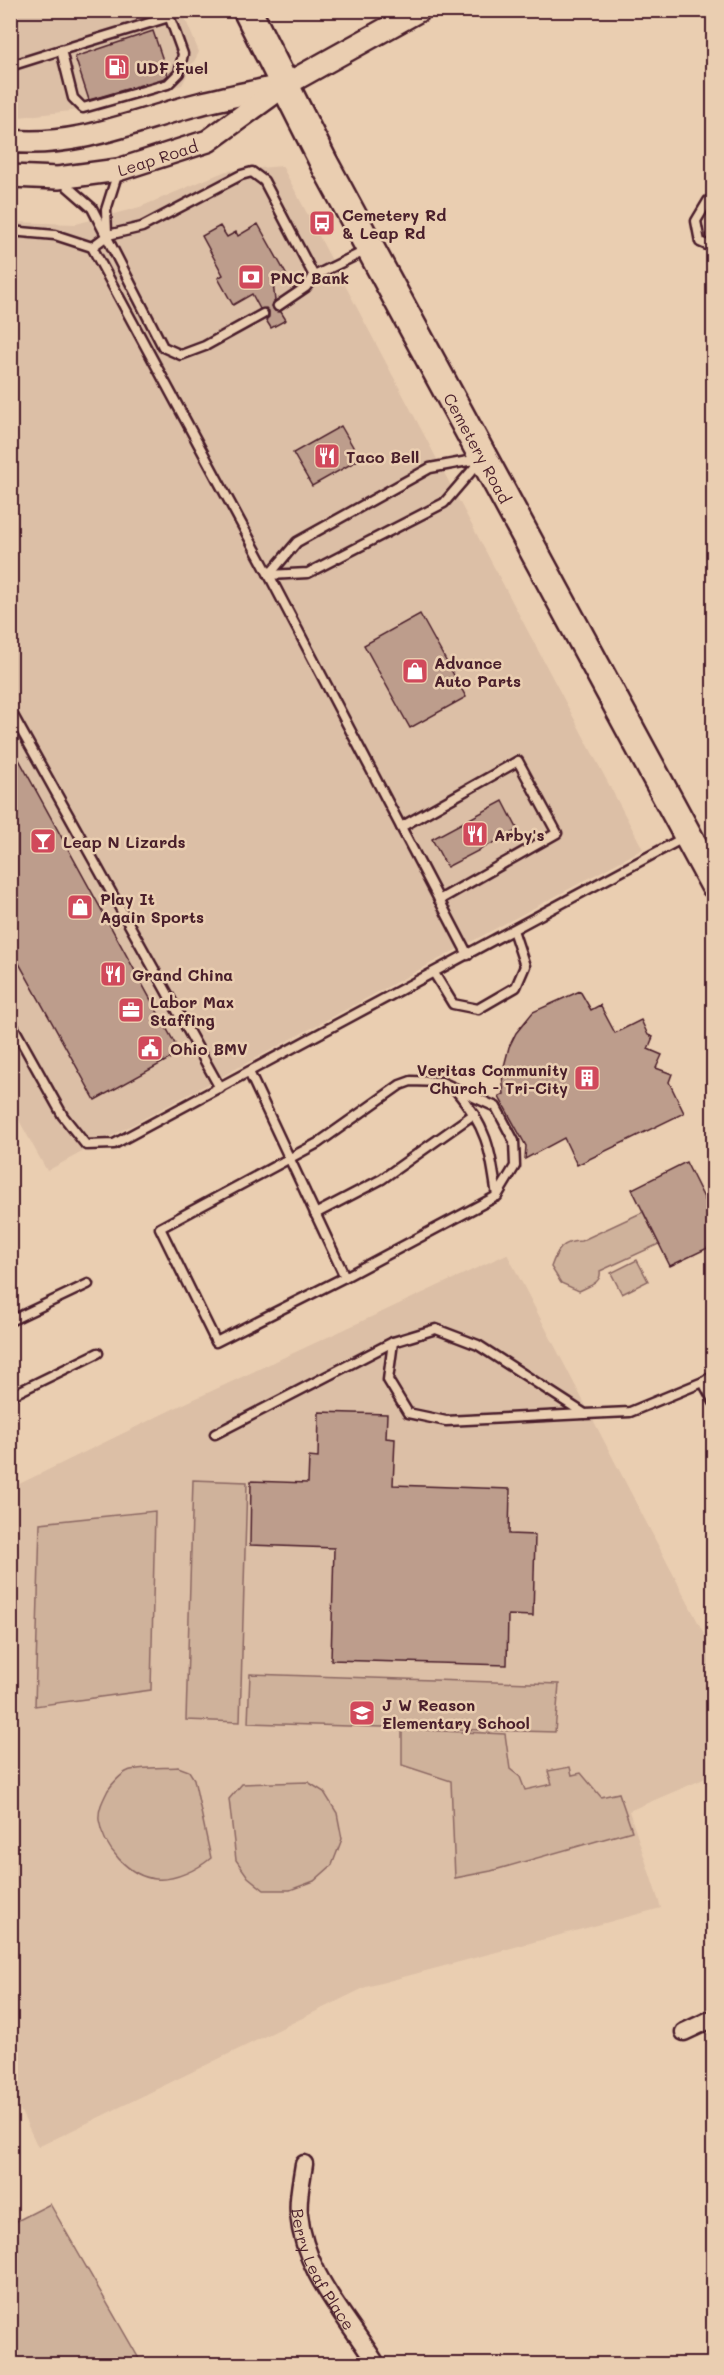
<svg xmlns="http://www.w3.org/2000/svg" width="724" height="2375" font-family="Mali,sans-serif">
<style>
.built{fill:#dcbfa6}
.green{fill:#cfb29b;stroke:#8c6863;stroke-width:1.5}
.building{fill:#bd9d8c;stroke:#4a1f2b;stroke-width:1.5}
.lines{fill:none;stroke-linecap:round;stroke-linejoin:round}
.service-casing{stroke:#4a1f2b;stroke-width:13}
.minor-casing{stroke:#4a1f2b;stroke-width:21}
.tertiary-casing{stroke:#4a1f2b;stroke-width:26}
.primary-casing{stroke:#4a1f2b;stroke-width:32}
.service{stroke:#eaceb1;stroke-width:8}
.minor{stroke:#eaceb1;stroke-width:16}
.tertiary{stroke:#eaceb1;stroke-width:21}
.primary{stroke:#eaceb1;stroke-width:27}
.labels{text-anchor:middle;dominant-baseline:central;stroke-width:5;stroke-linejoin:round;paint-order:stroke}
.poi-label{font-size:16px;font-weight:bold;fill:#4a1f2b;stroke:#eaceb1;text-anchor:start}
.street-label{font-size:16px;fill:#4a1f2b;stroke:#eaceb1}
</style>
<rect width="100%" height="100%" fill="#eaceb1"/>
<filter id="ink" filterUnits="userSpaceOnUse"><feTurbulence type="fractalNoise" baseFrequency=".0167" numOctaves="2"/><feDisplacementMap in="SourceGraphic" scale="12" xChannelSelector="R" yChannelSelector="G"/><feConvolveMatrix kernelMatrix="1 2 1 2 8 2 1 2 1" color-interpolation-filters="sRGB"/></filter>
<g filter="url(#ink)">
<!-- built -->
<g class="built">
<path d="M10,11H182L199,52L182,85L96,108L11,118Z"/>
<path d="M282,166L643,849L47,1171L10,1104V222L76,224L140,207L226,171Z"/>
<path d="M507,1254L713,1651V1775L629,1811L661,1908L366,1987L38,2147L11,2091V1488L175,1408Z"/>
</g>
<!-- green -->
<g class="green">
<path d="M643,1212L659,1244L600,1271C602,1283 589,1286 579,1291L561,1283L551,1267C557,1250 562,1241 581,1241Z"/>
<path d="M637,1260L648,1281L622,1294L611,1273Z"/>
<path d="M193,1480L247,1482L240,1722L186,1720Z"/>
<path d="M155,1511L151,1690L35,1706L40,1523Z"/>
<path d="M250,1674L559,1684L555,1732L248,1723Z"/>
<path d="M402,1729L505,1734L510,1769L520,1777L525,1790L552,1784L548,1771L570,1767L572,1775L581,1773L601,1797L619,1793L632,1831L491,1871L455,1878L451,1781L402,1765Z"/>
<path d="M178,1767L189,1771L194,1779L211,1858C198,1869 175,1881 156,1879C129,1877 103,1847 99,1820C98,1809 103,1800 108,1790C112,1784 121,1774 128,1771C136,1767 167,1768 178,1767Z"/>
<path d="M308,1782L324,1792L337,1813L342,1839L332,1865L314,1881L290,1890H264L248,1877L236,1860L229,1799L242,1784Z"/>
<path d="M50,2204L142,2364H11V2224Z"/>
</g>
<!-- building -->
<g class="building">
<path d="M153,31L168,75L165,78L89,100L75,57Z"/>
<path d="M258,224L286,274L273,282L275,301L272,306L275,311L281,312L286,320L271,328L266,320L269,317V311L266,308L260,309L252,294L233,305L218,278L223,275L202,236L220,226L227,237L236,232L238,236Z"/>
<path d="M341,426L360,459L312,486L293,453Z"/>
<path d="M420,614L466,697L410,728L364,645Z"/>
<path d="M10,743L180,1053L95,1100L10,947Z"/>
<path d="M503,801L518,830L447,867L432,839Z"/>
<path d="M580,991L591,1010L600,1005L615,1033L641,1020L648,1035L653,1037L648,1049L662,1055L656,1068L672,1074L669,1082L684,1113L577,1165L564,1138L525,1159L526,1146L499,1097L504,1094L502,1074L509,1047L516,1033L533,1012Z"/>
<path d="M686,1162L714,1218V1245L670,1266L632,1189Z"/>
<path d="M319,1412L387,1414L386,1438L395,1439L393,1485L510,1489L509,1534L535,1535L533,1616L508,1615L507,1665L331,1660L334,1548L250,1545L251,1481L308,1483L309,1457L318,1458Z"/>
</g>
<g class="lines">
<defs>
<g id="service">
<path d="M167,10L183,54L179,73L168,84L83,108L73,98L61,50L169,17"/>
<path d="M10,66L61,50"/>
<path d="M60,180L92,208L163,347L181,355L205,346L263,314"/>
<path d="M714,201H708L696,221L700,242L714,248"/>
<path d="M10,231L55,235L92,247L269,575L468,955"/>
<path d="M107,232L106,210L118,172"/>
<path d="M92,247L108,235L142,227L241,175L252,172L264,181L314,276L367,250"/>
<path d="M278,306L306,287L314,276"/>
<path d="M269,575L308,573L444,503L481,460"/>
<path d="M269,575L297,542L430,468L479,459"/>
<path d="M10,710L220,1088"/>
<path d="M401,827L518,761L557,833L439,900"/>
<path d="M434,973L453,1004L478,1009L516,987L525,966L513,930"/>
<path d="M10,1021L63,1116L86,1145L114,1144L685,837"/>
<path d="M249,1072L345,1277"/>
<path d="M411,1081L441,1082L496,1107L514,1141L515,1166L497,1196L345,1277L216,1342L160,1228L318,1143L400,1085Z"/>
<path d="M455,1089C487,1127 490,1148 497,1196"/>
<path d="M315,1214L382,1179L474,1114"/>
<path d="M10,1321L88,1284"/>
<path d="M393,1342L388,1380L408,1413L446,1421L584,1414"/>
<path d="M703,1382L714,1402"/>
<path d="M10,1396L98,1353"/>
<path d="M215,1434L393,1342L436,1329L478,1345L585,1414L630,1412L703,1382L714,1375"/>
</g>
<g id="minor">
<path d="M684,2032L714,2018"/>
<path id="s1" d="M304,2164C302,2179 297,2198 299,2214C304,2273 347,2316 376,2364"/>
</g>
<g id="tertiary">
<path d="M10,141C75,148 134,121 195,105C222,98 249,93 276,87"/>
<path id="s2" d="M10,176L58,178L118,170L208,141L285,85L420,10"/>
</g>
<g id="primary">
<path id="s3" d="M247,10L324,163L714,884"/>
</g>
</defs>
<!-- service casing -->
<use href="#service" class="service-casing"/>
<!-- minor casing -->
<use href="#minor" class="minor-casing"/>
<!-- tertiary casing -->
<use href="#tertiary" class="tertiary-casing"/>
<!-- primary casing -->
<use href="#primary" class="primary-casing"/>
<!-- service -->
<use href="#service" class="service"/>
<!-- minor -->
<use href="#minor" class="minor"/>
<!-- tertiary -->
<use href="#tertiary" class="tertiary"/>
<!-- primary -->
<use href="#primary" class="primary"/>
</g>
</g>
<!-- icons -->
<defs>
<symbol id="fuel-square" viewBox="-11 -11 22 22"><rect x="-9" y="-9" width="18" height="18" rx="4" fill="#d1495b" stroke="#eaceb1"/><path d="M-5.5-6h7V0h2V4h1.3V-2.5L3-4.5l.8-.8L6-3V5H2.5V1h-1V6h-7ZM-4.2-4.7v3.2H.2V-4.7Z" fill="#fff"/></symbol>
<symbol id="bus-square" viewBox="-11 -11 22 22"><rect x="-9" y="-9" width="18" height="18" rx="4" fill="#d1495b" stroke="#eaceb1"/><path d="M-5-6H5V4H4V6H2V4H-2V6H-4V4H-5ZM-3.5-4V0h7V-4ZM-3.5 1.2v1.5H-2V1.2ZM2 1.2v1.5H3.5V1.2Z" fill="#fff"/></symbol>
<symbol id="bank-square" viewBox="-11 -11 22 22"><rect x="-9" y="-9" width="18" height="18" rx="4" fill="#d1495b" stroke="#eaceb1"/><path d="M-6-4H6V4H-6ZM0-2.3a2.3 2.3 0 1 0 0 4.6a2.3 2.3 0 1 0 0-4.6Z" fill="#fff"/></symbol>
<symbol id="restaurant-square" viewBox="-11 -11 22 22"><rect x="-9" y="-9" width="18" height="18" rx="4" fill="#d1495b" stroke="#eaceb1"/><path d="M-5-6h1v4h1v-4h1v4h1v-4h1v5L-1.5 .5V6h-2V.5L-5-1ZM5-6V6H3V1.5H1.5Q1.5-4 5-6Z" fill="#fff"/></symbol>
<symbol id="shop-square" viewBox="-11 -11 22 22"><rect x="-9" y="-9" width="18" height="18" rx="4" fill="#d1495b" stroke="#eaceb1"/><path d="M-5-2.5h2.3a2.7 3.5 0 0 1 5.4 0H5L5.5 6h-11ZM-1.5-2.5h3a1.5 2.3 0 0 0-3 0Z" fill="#fff"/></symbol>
<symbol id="bar-square" viewBox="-11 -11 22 22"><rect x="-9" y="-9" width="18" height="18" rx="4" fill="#d1495b" stroke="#eaceb1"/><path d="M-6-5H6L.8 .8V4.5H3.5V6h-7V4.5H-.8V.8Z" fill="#fff"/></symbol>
<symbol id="office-square" viewBox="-11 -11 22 22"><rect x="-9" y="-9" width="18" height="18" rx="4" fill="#d1495b" stroke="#eaceb1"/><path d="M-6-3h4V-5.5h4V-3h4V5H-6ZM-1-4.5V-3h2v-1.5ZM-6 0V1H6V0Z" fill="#fff"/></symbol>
<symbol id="civic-square" viewBox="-11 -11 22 22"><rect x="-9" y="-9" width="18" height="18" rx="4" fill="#d1495b" stroke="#eaceb1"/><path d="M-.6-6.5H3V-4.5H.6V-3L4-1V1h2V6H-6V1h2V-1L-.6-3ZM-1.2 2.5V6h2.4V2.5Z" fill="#fff"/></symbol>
<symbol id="building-square" viewBox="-11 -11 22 22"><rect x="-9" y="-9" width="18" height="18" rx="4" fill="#d1495b" stroke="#eaceb1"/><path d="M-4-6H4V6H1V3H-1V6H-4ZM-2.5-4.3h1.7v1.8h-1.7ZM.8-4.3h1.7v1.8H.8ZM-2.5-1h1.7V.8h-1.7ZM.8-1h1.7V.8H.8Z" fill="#fff"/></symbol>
<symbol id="school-square" viewBox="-11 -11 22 22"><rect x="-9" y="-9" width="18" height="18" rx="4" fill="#d1495b" stroke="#eaceb1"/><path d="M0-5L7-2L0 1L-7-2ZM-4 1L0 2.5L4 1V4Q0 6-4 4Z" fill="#fff"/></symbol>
</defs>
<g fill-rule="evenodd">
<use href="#fuel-square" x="102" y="52" width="30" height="30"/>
<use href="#bus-square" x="307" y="208" width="30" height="30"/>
<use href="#bank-square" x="236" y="262" width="30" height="30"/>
<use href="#restaurant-square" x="312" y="441" width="30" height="30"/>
<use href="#shop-square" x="400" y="656" width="30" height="30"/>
<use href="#restaurant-square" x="460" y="819" width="30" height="30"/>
<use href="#bar-square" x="28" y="826" width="30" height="30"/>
<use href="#shop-square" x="65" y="892" width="30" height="30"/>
<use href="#restaurant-square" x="98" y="959" width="30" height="30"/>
<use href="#office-square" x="116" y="995" width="30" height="30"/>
<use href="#civic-square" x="135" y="1033" width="30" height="30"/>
<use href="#building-square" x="572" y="1063" width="30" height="30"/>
<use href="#school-square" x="347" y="1698" width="30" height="30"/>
</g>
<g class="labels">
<!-- poi labels -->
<g class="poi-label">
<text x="136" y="67">UDF Fuel</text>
<text x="342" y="214">Cemetery Rd<tspan x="342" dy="18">&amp; Leap Rd</tspan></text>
<text x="270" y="277">PNC Bank</text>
<text x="346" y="456">Taco Bell</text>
<text x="434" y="662">Advance<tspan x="434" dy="18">Auto Parts</tspan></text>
<text x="494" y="834">Arby's</text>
<text x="63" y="841">Leap N Lizards</text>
<text x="100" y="898">Play It<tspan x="100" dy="18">Again Sports</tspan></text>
<text x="132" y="974">Grand China</text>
<text x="150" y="1001">Labor Max<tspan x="150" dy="18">Staffing</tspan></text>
<text x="170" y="1048">Ohio BMV</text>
<text x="568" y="1069" text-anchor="end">Veritas Community<tspan x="568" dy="18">Church - Tri-City</tspan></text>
<text x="382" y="1704">J W Reason<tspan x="382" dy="18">Elementary School</tspan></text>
</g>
<!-- street labels -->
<g class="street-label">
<text stroke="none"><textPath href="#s2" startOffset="150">Leap Road</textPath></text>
<text stroke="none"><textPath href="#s3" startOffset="495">Cemetery Road</textPath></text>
<text stroke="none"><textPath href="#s1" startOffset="111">Berry Leaf Place</textPath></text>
</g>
</g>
<!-- margin -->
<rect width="724" height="2375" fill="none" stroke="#eaceb1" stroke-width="36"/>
<rect x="18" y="18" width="688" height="2339" fill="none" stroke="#4a1f2b" stroke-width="2" filter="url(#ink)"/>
</svg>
